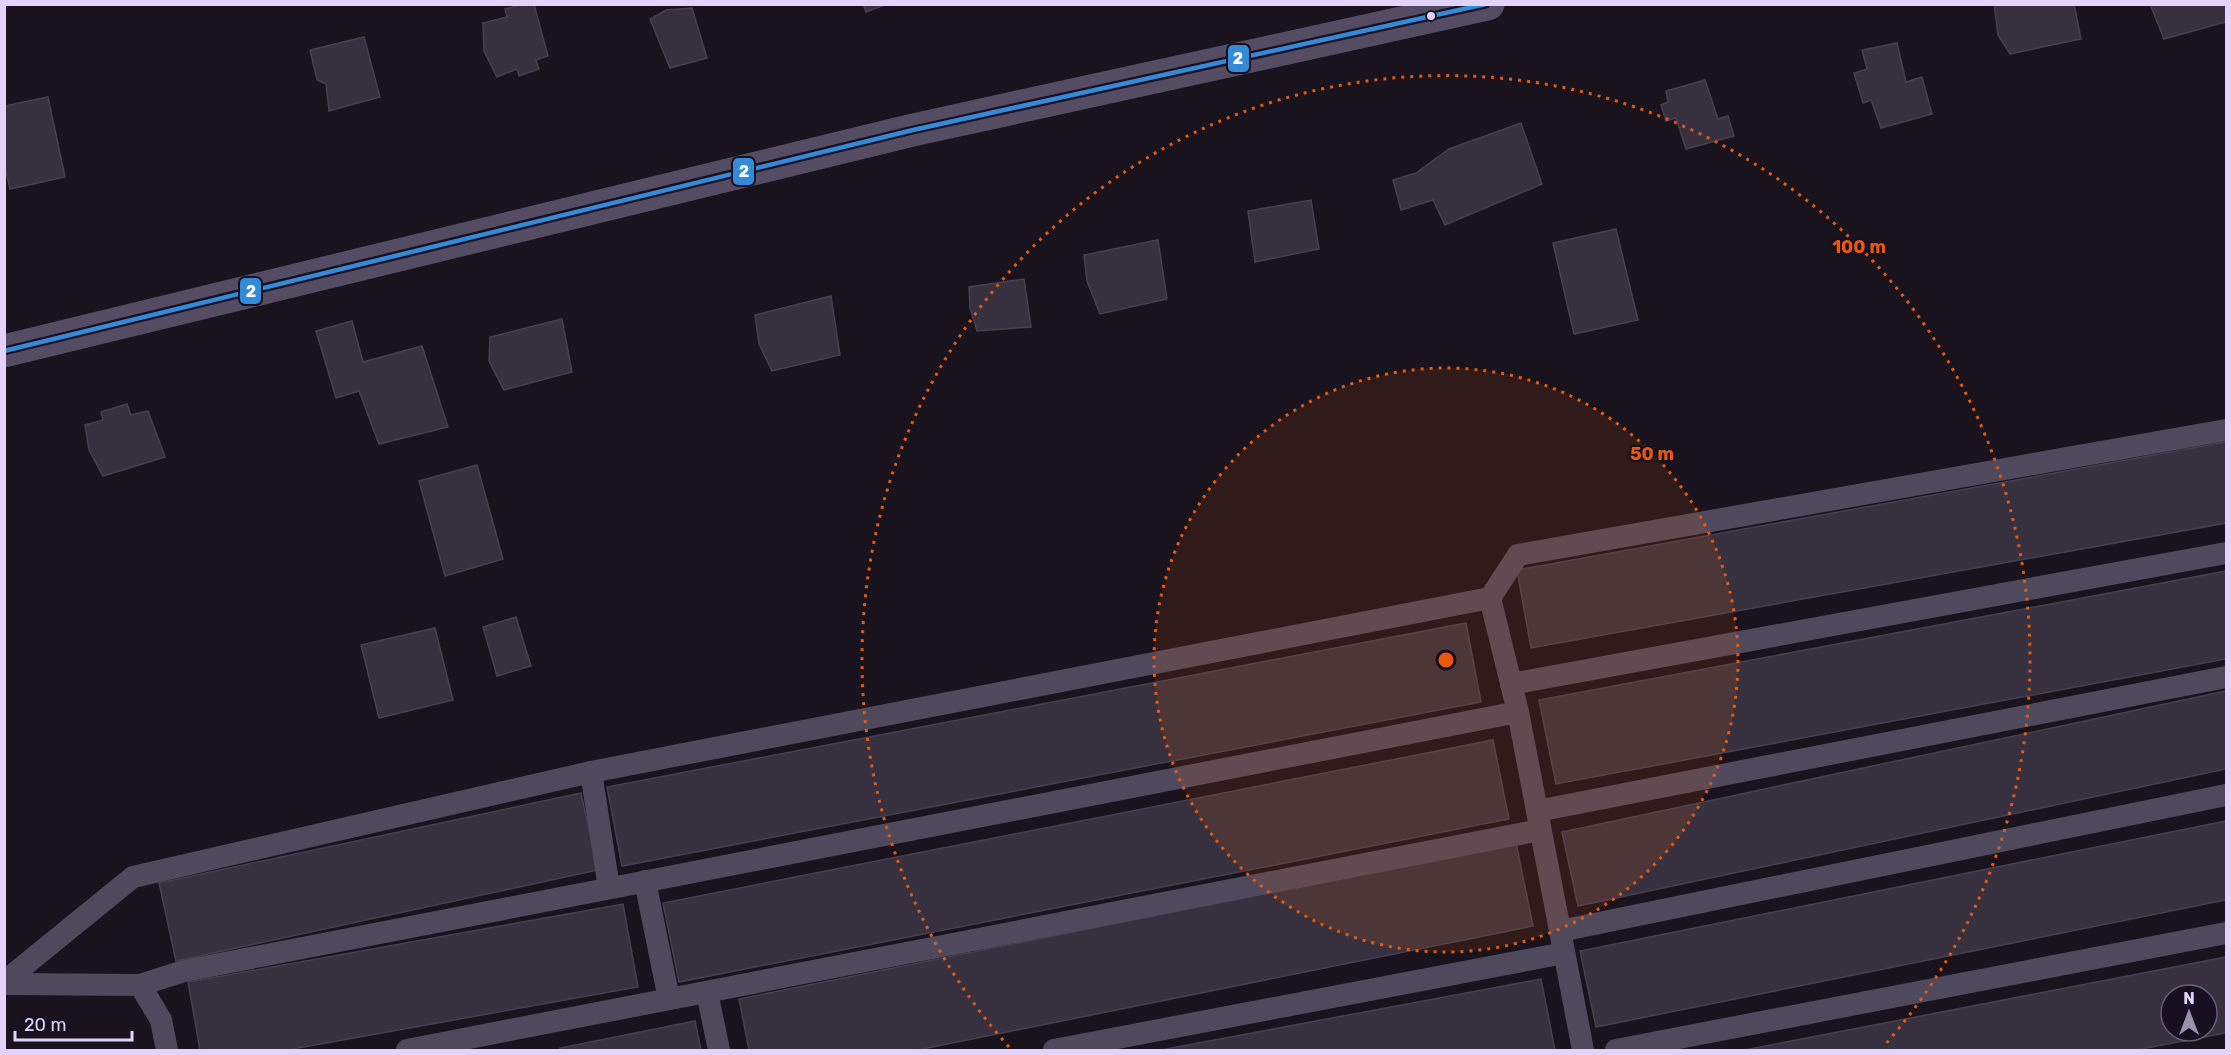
<svg xmlns="http://www.w3.org/2000/svg" width="2231" height="1055" font-family="Rubik,sans-serif">
<style>
.building{fill:#37313f;stroke:#473e50;stroke-width:1.5;fill-rule:evenodd}
.lines{fill:none;stroke-linecap:round;stroke-linejoin:round}
.lane{stroke:#4f495d;stroke-width:22}
.secondary{stroke:#544c63;stroke-width:33}
.bus-1-casing{stroke:#180f21;stroke-width:9}
.bus-1{stroke:#338bd7;stroke-width:4.5}
.ring{fill:none;stroke:#e8590c;stroke-width:3;stroke-dasharray:3 6}
.bus-dot{fill:#e3d3fb;stroke:#180f21;stroke-width:2}
.centre{fill:#e8590c;stroke:#180f21;stroke-width:3}
.ring-label{font-size:18px;text-anchor:middle;font-weight:bold;fill:#e8590c;stroke:#180f21;stroke-width:4.5;stroke-linejoin:round;paint-order:stroke}
.line-badge{stroke:#180f21;stroke-width:2}
.badge-label{font-size:16px;text-anchor:middle;font-weight:bold;fill:#fff}
</style>
<rect width="100%" height="100%" fill="#18131d"/>
<!-- building -->
<g class="building">
<path d="M524,4H534L548,56L536,60L539,69L519,76L517,69L497,77L484,51L483,23L507,17L505,9Z"/>
<path d="M863,4H887L866,12Z"/>
<path d="M1994,4H2074L2081,39L2010,54L1998,35Z"/>
<path d="M2150,4H2226V22L2164,39Z"/>
<path d="M692,8L707,58L670,68L650,19L666,10Z"/>
<path d="M364,37L380,97L329,111L326,84L317,80L310,50Z"/>
<path d="M1897,43L1906,82L1922,77L1932,114L1881,128L1871,100L1863,103L1854,73L1867,69L1862,50Z"/>
<path d="M1705,80L1718,119L1728,116L1734,136L1686,149L1676,118L1666,121L1661,105L1668,102L1666,91Z"/>
<path d="M48,97L65,177L10,189L4,164V106Z"/>
<path d="M1521,123L1542,184L1445,225L1433,200L1401,210L1393,180L1416,173L1449,149Z"/>
<path d="M1311,200L1319,249L1255,262L1248,211Z"/>
<path d="M1616,229L1638,320L1574,334L1553,243Z"/>
<path d="M1158,240L1167,299L1100,314L1087,281L1084,255Z"/>
<path d="M1024,279L1031,327L977,331L970,308L969,287Z"/>
<path d="M831,296L840,355L772,371L759,344L755,315Z"/>
<path d="M562,319L572,372L504,390L489,361L490,337Z"/>
<path d="M352,321L363,362L422,346L448,427L379,444L359,391L336,398L316,331Z"/>
<path d="M127,404L131,415L148,411L165,457L103,476L89,450L85,425L103,420L101,412Z"/>
<path d="M2226,442V523L1531,648L1517,570Z"/>
<path d="M477,465L503,559L445,576L419,481Z"/>
<path d="M2226,571V659L1556,784L1539,700Z"/>
<path d="M516,617L531,666L497,676L483,627Z"/>
<path d="M1466,623L1481,702L622,866L607,787Z"/>
<path d="M435,628L453,700L379,718L361,645Z"/>
<path d="M2226,691V769L1578,906L1562,832Z"/>
<path d="M1493,740L1509,819L679,982L663,903Z"/>
<path d="M581,793L598,870L176,961L159,883Z"/>
<path d="M2226,821V900L1596,1027L1580,951Z"/>
<path d="M1516,843L1533,926L918,1050H749L739,999Z"/>
<path d="M623,904L638,987L287,1050H200L188,982Z"/>
<path d="M2226,957V1033L2136,1050H1745ZM2171,995H2207V1031H2171Z"/>
<path d="M1541,979L1555,1050H1161Z"/>
<path d="M695,1021L701,1050H560V1048Z"/>
</g>
<g class="lines">
<!-- lane -->
<g class="lane">
<path d="M1490,598L1518,555L2226,430"/>
<path d="M1511,684L2226,553"/>
<path d="M591,772L609,888"/>
<path d="M1537,811L2226,677"/>
<path d="M645,881L669,999"/>
<path d="M1560,931L2226,795"/>
<path d="M4,982L133,877L591,772L1490,598L1518,712L1583,1050"/>
<path d="M4,984L140,985L161,1020L167,1050"/>
<path d="M140,985L184,971L1518,712"/>
<path d="M707,992L719,1050"/>
<path d="M407,1050L1540,830"/>
<path d="M1054,1050L1564,953"/>
<path d="M1616,1050L2226,933"/>
</g>
<!-- secondary -->
<path class="secondary" d="M4,351L913,130L1488,4"/>
<defs>
<path id="bus-1" d="M4,351L913,130L1486,4"/>
</defs>
<!-- bus-1 casing -->
<use href="#bus-1" class="bus-1-casing"/>
<!-- bus-1 -->
<use href="#bus-1" class="bus-1"/>
</g>
<!-- distance rings -->
<circle cx="1446" cy="660" r="292" fill="#e8590c" fill-opacity=".12"/>
<g class="ring">
<circle cx="1446" cy="660" r="292"/>
<path d="M1009 1047A584 584 0 1 1 1883 1047"/>
</g>
<!-- markers -->
<circle class="bus-dot" cx="1431" cy="16" r="5"/>
<circle cx="1446" cy="660" r="9" class="centre"/>
<g class="ring-label">
<text x="1859" y="253">100 m</text>
<text x="1652" y="460">50 m</text>
</g>
<g class="line-badge">
<rect x="1227" y="44" width="23" height="29" rx="6" fill="#338bd7"/>
<rect x="732" y="157" width="23" height="29" rx="6" fill="#338bd7"/>
<rect x="239" y="277" width="23" height="28" rx="6" fill="#338bd7"/>
</g>
<g class="badge-label">
<text x="1238" y="64">2</text>
<text x="744" y="177">2</text>
<text x="251" y="297">2</text>
</g>
<!-- border -->
<rect width="2231" height="1055" fill="none" stroke="#e3d3fb" stroke-width="12"/>
<!-- north arrow -->
<g transform="translate(2189 1013)"><circle r="28" fill="#180f21" stroke="#695d78" stroke-width="1.5"/>
<path d="M0-4.5L10 22L0 15L-10 22Z" fill="#9c90ad"/>
<text y="-9" font-size="16" font-weight="bold" text-anchor="middle" fill="#e3d3fb">N</text>
</g>
<!-- scale -->
<path d="M15 1031v9h117v-9" fill="none" stroke="#e3d3fb" stroke-width="3"/>
<text x="24" y="1031" font-size="18" fill="#e3d3fb" stroke="#180f21" stroke-width="4.5" paint-order="stroke">20 m</text>
</svg>
